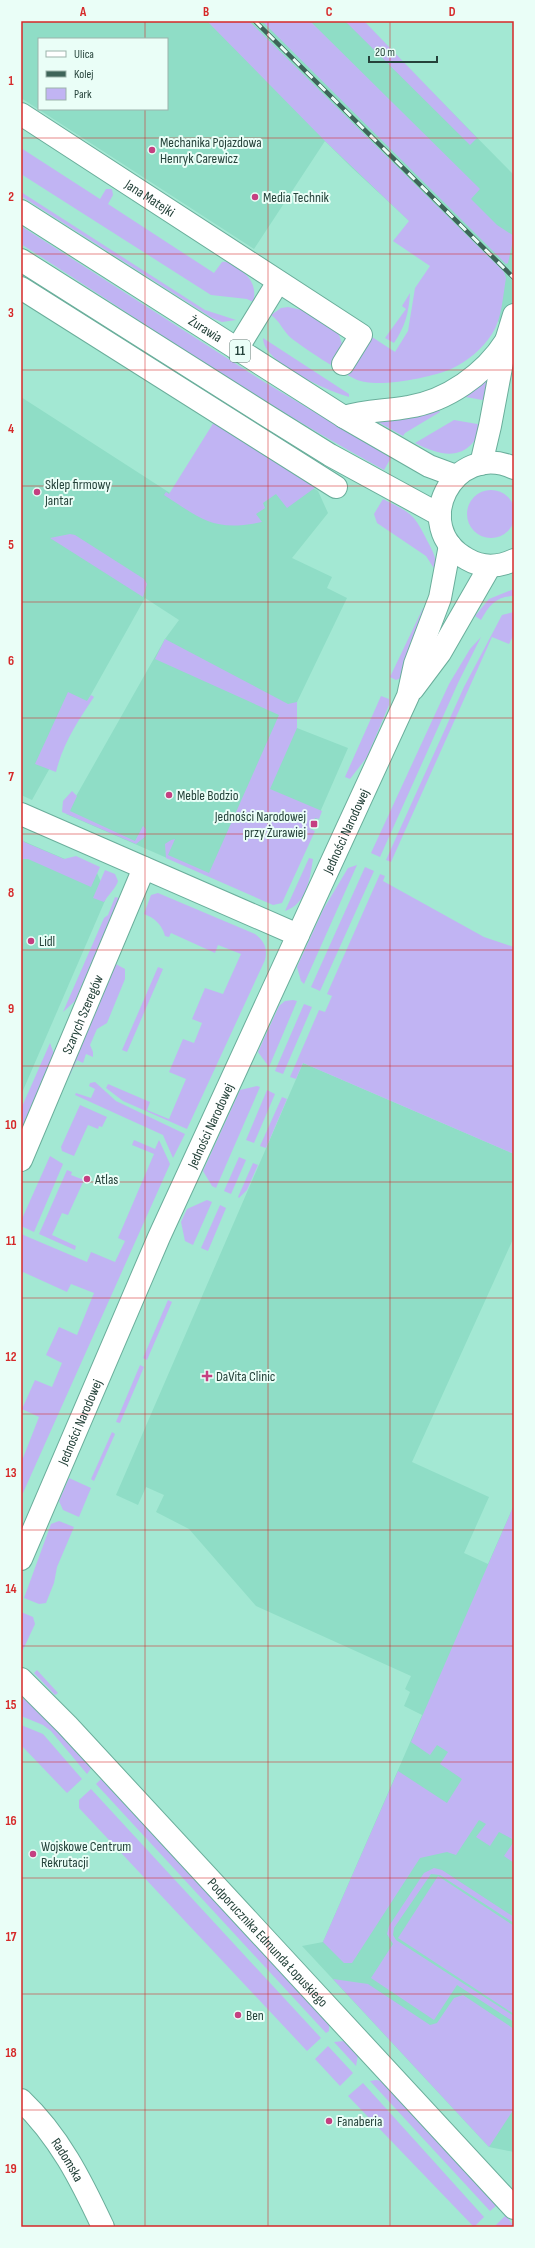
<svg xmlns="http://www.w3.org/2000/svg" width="535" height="2248" font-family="'Sofia Sans Condensed',sans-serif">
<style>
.built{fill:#8fddc6;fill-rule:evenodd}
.green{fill:#c1b4f3}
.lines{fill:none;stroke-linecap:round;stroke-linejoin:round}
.minor-casing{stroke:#6aae9b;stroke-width:24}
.major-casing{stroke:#6aae9b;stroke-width:24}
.minor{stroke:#fff;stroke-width:22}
.major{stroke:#fff;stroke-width:22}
.rail-casing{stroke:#3e6459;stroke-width:4.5}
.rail{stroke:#eafef7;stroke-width:3;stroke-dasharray:9;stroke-linecap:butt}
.grid{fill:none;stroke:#d62828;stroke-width:1;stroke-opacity:0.55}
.poi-dot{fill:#c53f81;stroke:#eafef7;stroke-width:1.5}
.labels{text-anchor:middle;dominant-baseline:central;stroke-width:4;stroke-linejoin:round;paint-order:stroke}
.shield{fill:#eafef7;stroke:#607a73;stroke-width:1}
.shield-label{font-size:13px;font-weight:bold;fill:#25423a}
.poi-label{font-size:14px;fill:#25423a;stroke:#eafef7;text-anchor:start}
.street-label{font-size:14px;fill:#25423a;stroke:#eafef7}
.neatline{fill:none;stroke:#d62828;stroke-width:1.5}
.grid-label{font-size:13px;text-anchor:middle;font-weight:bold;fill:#d62828}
</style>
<rect width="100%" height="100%" fill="#a3e8d3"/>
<!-- built -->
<g class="built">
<path d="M21,21H362L514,175V338L493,316L471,278L351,167L325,141L254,249L21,98ZM39,39H167V109H39Z"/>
<path d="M21,397L170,493L271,462L318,491L328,513L292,558L332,577L327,588L347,598L297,702V728L348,748L284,895L266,901L66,814L165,639L179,620L145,598L32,800L21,795Z"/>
<path d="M21,840L97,873L107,896L21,1095Z"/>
<path d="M303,1063L514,1154V1237L412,1462L489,1497L464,1553L488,1564L514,1505V2152L489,2147L302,1946L323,1942L422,1715L404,1706L410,1692L405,1689L411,1676L256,1606L189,1529L156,1512L164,1495L146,1487L138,1505L116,1495Z"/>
</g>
<!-- green -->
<g class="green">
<path d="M207,21H249L504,272L506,278C503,295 502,319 492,334C483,348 467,362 451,369C430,378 375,389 355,379C336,369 308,351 291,338C283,331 280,321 271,315L281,308L288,307L302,310L338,332L343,347L369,335L395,352L408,331L415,288L430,266L393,241L409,221L324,140Z"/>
<path d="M262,21H310L480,189L471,199L497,225L514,236L508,263L506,264Z"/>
<path d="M345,21H364L477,138L470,145Z"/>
<path d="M21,148L100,199L106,189H112L113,195L108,204L214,273L222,262C227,261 229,263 234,266C248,274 258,285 253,302L247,299L211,295L21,174Z"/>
<path d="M21,192L205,310L236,320L222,322L212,318L21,196Z"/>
<path d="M21,226L261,380L391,458L384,470C259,402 141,321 21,244Z"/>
<path d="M410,293C409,312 405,327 394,343L385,338L406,309L402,306Z"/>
<path d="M263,338L349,394V397C328,391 263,363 263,338Z"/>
<path d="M489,375L488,401L460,396Z"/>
<path d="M437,408L440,412L405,433L403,436L378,422V420Z"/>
<path d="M454,420L483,425C469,460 446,459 415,443Z"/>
<path d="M214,422L316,487L287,508L276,494L263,503L265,508L256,514L262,522C214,532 203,520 164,495L166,492L169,494Z"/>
<circle cx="491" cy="514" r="24"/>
<path d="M383,499C413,514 414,514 429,544C434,554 437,559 435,570L426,556L377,523L374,514Z"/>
<path d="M70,534L75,535L144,579L147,584L143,597L50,538Z"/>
<path d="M514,589V596C497,596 489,605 481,620L475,616L489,599Z"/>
<path d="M423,608H425L401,678L396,680L390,677Z"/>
<path d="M514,612V634L509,644L492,637L391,862L386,860L464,687L502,615Z"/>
<path d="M481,637L458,683L380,857L371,853L449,684L470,649Z"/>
<path d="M165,639L288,704L297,702V728L270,789L322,811L319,819L315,818L310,829L315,831L282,903L273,905L166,858L165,844L171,840L175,839L168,855L209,873L279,715L155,659Z"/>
<path d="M68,692L87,701L91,695L94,697C78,721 63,743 56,772L35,764Z"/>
<path d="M381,696L389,699V705L367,757L350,779L345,777Z"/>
<path d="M72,791L77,796L70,811L135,841L143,826L146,829V836L136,844L62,812L63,801Z"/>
<path d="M21,836L24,842L64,859L76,856L100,867L91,887L28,859H21Z"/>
<path d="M309,858L313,859C310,878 307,904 285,911Z"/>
<path d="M357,865L304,984L301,981L297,967L323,910L348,868Z"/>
<path d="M365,867L374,871L320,991L311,987Z"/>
<path d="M105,870L115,874L118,881C116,888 108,895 104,902L93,898Z"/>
<path d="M380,874L385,876L383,881L484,937L514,947V1154L303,1063L296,1079L290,1077L319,1010L325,1012L332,996L327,994Z"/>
<path d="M158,893L255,934C264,941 268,948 265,960L187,1129L123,1101L106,1088L108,1084L150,1102L147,1110L169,1119L186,1079L169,1072L183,1039L194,1043L202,1023L192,1019L205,988L223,994L241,954L218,945L215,953L171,933L169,937L165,936C162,925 155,918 144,914L151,895Z"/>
<path d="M115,897L119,898L75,1001L63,1012L104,918L108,915Z"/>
<path d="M114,963L125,969V979L107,1023L97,1029L90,1045L93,1052V1057L86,1054L83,1063L77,1060L69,1077L66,1076Z"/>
<path d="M158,967L163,969L127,1052L122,1050Z"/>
<path d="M293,1000L297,1001L269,1067L258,1052L279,1006L285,1001Z"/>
<path d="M304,1004L312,1007L283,1074L275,1071Z"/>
<path d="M50,1043L54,1054L21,1136V1109Z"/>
<path d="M95,1082L116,1101L185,1134L173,1158L163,1135L75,1095L76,1093L91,1098L95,1089L89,1086L90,1083Z"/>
<path d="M257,1086L260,1087L216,1188L212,1186L203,1171L240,1090Z"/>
<path d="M267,1090L275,1094L254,1143L246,1140Z"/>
<path d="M282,1097L287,1099L266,1148L260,1146Z"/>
<path d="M80,1105L107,1117L102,1127L99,1126L98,1129L88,1125L74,1156L62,1151L61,1147Z"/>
<path d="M134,1140L155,1149L159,1140L170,1164L23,1493L21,1492V1457L23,1458L39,1417L22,1409L35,1380L52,1387L62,1363L46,1355L59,1327L77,1335L94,1293L71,1284L67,1292L23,1272L21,1276V1234L87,1262L91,1252L115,1262L125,1241L118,1238L154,1154L132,1145Z"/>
<path d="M50,1156L63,1164L34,1232L21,1226V1221Z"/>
<path d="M239,1157L246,1160L231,1194L224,1191Z"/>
<path d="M253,1163L258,1165L247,1190L239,1198L238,1197Z"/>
<path d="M67,1170L72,1172L71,1175L84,1180L68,1215L62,1213L52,1235L76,1246L75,1250L39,1234Z"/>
<path d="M207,1200L212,1202L193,1245L185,1241L181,1222L187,1209Z"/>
<path d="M220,1205L226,1208L208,1251L201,1248Z"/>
<path d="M168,1300L172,1302L147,1360L143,1358Z"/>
<path d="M140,1365L144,1367L120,1423L116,1422Z"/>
<path d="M112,1432L115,1434L94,1481L91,1479Z"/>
<path d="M69,1478L91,1488L79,1517L63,1510L59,1501Z"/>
<path d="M514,1505V1840L499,1832L490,1846L476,1837L486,1824L479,1820L456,1855L447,1852L420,1858L352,1963H344L323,1942L398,1771L447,1803L462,1779L440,1764L448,1752L437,1745L430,1755L411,1742Z"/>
<path d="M59,1521L74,1527L57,1567L54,1583L46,1603L39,1604L24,1598L51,1524Z"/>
<path d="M21,1612L33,1617L35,1624L21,1654Z"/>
<path d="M37,1670L58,1693L55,1695L34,1673Z"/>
<path d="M24,1698L36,1706L92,1767L87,1774L51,1731L43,1725L21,1716V1702Z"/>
<path d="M21,1725L43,1734L82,1779L67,1793L21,1745Z"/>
<path d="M101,1779L329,2024V2031L326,2033L96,1784Z"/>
<path d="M91,1789L321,2038L307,2051L79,1808V1800Z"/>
<path d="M513,1843H514V1863L504,1856Z"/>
<path d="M434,1868L442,1870L514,1917V1923L440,1875L431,1874L394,1928L393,1935L396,1940L514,2016V2022L457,1985L434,2020L371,1978L393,1944L387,1934L389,1926L424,1873Z"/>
<path d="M438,1876L514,1926V2014L398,1938Z"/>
<path d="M333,1979L368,1984L430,2025L437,2023L454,1998L463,1995L514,2029V2109L489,2147Z"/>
<path d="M344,2041L358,2055L356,2066L334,2042Z"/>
<path d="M328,2046L353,2073L340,2086L315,2059Z"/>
<path d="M376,2080L382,2081L497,2205L490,2211L370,2081Z"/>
<path d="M363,2083L484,2217L474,2227L348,2096Z"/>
<path d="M506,2215L514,2227H494Z"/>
</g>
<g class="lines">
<defs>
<g id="minor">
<path id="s1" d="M21,114L361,335L343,364"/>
<path d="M21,288L336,487"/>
<path d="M237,349L278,282"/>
<path d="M344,417C365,410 387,411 408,407C447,401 485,374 506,341"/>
<path d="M481,464L490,426L506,341L514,315"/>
<path d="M413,689L440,653L490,566"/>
<path d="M21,814L298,935"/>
<path id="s2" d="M21,1160L144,868"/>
<path id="s3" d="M21,1559L159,1237L408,696L415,664L440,598L450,545"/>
<path id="s4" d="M21,1679L67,1725L514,2208"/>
<path id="s5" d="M21,2100C59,2136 81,2180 103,2227"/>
</g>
<g id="major">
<path id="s6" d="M21,211L344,417L429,466L456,476"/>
<path d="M21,260L269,417L330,455L440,515"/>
<path d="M514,468C453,440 409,528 467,559C482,568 499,567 514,560"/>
</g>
</defs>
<!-- minor casing -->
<use href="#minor" class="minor-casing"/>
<!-- major casing -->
<use href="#major" class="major-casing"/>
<!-- minor -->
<use href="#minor" class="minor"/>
<!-- major -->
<use href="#major" class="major"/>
<defs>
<path id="rail" d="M255,21L514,278"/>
</defs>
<!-- rail casing -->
<use href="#rail" class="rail-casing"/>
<!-- rail -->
<use href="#rail" class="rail"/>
</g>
<!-- grid -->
<path class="grid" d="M145,21V39M268,21V2227M390,21V2227M145,109V2227M21,138H514M21,254H514M21,370H514M21,486H514M21,602H514M21,718H514M21,834H514M21,950H514M21,1066H514M21,1182H514M21,1298H514M21,1414H514M21,1530H514M21,1646H514M21,1762H514M21,1878H514M21,1994H514M21,2110H514"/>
<!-- markers -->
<g class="poi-dot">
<circle cx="152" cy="150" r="4"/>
<circle cx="255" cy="197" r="4"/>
<circle cx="37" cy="492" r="4"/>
<circle cx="169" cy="795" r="4"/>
<rect x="310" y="820" width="8" height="8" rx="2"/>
<circle cx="31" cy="941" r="4"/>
<circle cx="87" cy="1179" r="4"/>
<path d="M205 1370h4v4h4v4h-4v4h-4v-4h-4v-4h4z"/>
<circle cx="33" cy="1854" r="4"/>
<circle cx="238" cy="2015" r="4"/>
<circle cx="329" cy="2121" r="4"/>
</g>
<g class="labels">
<!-- shield labels -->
<rect class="shield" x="230" y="340" width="20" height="22" rx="3"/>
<g class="shield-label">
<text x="240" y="351">11</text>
</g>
<!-- poi labels -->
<g class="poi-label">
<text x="160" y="142">Mechanika Pojazdowa<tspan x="160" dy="16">Henryk Carewicz</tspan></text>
<text x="263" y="197">Media Technik</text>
<text x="45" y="484">Sklep firmowy<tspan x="45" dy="16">Jantar</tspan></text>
<text x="177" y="795">Meble Bodzio</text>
<text x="306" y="816" text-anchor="end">Jedności Narodowej<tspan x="306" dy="16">przy Żurawiej</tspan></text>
<text x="39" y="941">Lidl</text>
<text x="95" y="1179">Atlas</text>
<text x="216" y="1376">DaVita Clinic</text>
<text x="41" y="1846">Wojskowe Centrum<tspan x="41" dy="16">Rekrutacji</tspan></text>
<text x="246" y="2015">Ben</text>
<text x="337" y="2121">Fanaberia</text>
</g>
<!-- street labels -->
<g class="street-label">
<text stroke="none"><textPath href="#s1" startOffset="154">Jana Matejki</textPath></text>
<text stroke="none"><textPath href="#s6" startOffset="219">Żurawia</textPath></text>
<text stroke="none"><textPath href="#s3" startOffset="797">Jedności Narodowej</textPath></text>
<text stroke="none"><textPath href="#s2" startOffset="158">Szarych Szeregów</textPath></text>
<text stroke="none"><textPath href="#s3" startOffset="473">Jedności Narodowej</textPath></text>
<text stroke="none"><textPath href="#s3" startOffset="149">Jedności Narodowej</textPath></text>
<text stroke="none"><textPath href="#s4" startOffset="361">Podporucznika Edmunda Łopuskiego</textPath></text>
<text stroke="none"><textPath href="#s5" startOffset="76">Radomska</textPath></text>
</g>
</g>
<!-- border -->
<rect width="535" height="2248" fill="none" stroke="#eafef7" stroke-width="44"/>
<!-- legend -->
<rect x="38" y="38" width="130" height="72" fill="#eafef7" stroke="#9bb3ab"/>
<rect x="46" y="51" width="20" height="6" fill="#ffffff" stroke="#9bb3ab"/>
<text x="74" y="58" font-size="12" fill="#25423a">Ulica</text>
<rect x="46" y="71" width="20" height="6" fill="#3e6459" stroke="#9bb3ab"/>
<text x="74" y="78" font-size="12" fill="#25423a">Kolej</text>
<rect x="46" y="88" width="20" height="12" fill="#c1b4f3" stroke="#9bb3ab"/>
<text x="74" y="98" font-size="12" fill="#25423a">Park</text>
<!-- scale -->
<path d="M369 56v6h68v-6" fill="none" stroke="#25423a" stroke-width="2"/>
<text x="375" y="56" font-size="12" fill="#25423a" stroke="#eafef7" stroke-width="3" paint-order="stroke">20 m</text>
<rect x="22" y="22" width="491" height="2204" class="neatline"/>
<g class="grid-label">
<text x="83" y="16">A</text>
<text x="206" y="16">B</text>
<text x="329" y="16">C</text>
<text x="452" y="16">D</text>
<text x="11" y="85">1</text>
<text x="11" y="201">2</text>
<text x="11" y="317">3</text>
<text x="11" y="433">4</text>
<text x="11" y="549">5</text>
<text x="11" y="665">6</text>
<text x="11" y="781">7</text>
<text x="11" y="897">8</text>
<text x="11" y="1013">9</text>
<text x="11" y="1129">10</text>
<text x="11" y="1245">11</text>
<text x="11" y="1361">12</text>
<text x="11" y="1477">13</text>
<text x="11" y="1593">14</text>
<text x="11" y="1709">15</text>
<text x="11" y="1825">16</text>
<text x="11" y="1941">17</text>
<text x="11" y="2057">18</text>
<text x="11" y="2173">19</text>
</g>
</svg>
